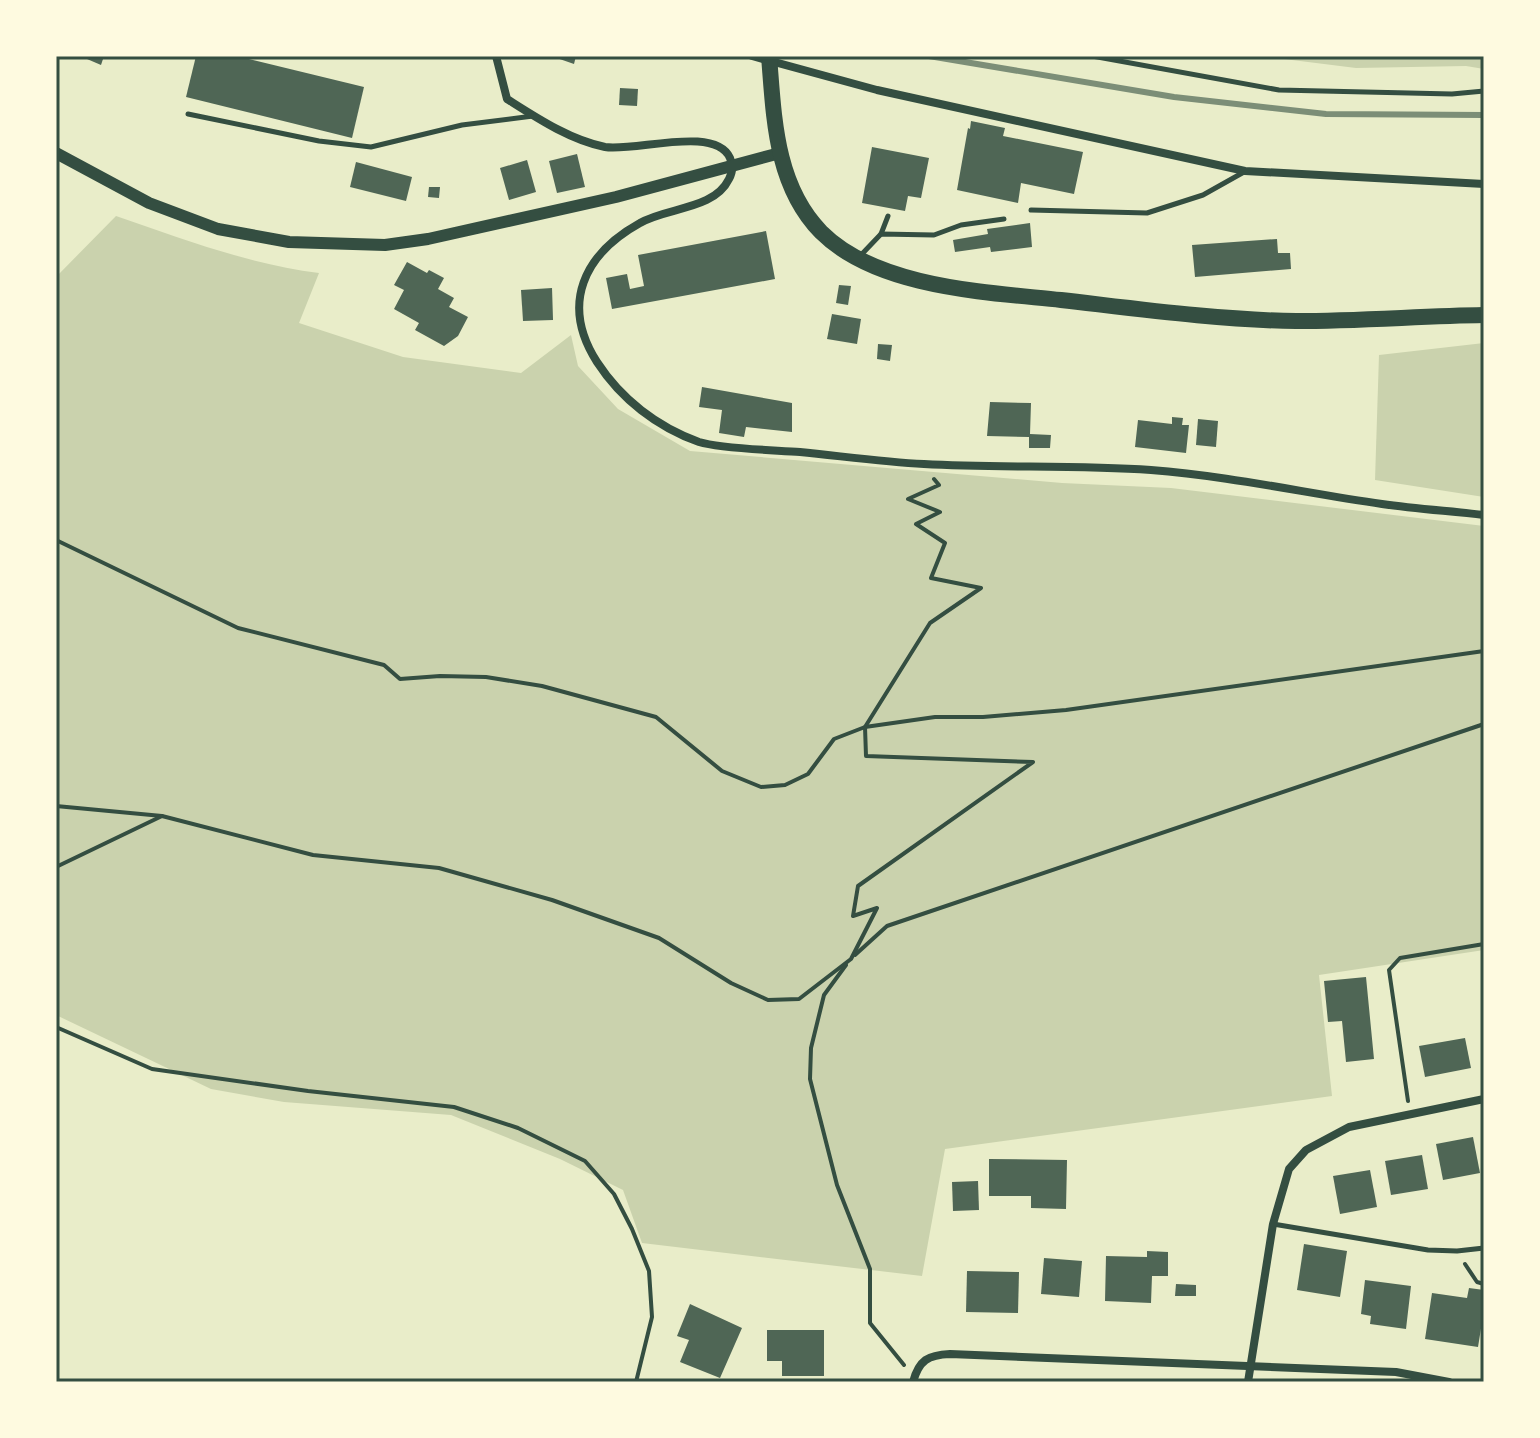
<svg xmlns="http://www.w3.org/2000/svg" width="1540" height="1438" font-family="Barlow,sans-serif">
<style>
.green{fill:#cad2ad}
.building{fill:#4f6655}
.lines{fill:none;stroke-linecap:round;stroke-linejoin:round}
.path{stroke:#344e41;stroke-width:4}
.service{stroke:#344e41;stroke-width:5}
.minor{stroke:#344e41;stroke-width:8}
.tertiary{stroke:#344e41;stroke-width:12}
.primary{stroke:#344e41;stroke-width:16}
.rail{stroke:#7c8e77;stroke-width:6}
.neatline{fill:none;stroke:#344e41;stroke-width:3}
</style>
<rect width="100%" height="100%" fill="#e9edc9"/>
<!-- green -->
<g class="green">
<path d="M1260,56H1484V69L1466,66L1356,68Z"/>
<path d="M116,216C183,239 248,264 319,273L299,323L403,357L521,373L571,335L578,366L618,409L690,451L1062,483L1171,488L1484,526V950L1319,975L1332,1096L945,1149L922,1276L642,1243L623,1190L560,1159L451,1115L284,1102L211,1089L56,1015V277Z"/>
<path d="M1484,343V497L1375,480L1379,355Z"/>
</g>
<!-- building -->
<g class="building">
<path d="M80,56H104L101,65Z"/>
<path d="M196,56H237L364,87L352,138L186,97Z"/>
<path d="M551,56H576L574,64Z"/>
<path d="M620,88L638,89L637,106L619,105Z"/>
<path d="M971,121L1005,128L1003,136L1083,152L1074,194L1021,183L1018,203L957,190L968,128L970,129Z"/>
<path d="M872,147L929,158L921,198L908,196L905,211L862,203Z"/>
<path d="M577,154L585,187L557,193L549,161Z"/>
<path d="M527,160L536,192L509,200L500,168Z"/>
<path d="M356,162L412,177L406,201L350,187Z"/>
<path d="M429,187H440L439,198L428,197Z"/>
<path d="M1030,223L1032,247L991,252L990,247L955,252L953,240L988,234L987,229Z"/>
<path d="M766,231L775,279L612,309L606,278L627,274L630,289L644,286L638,255Z"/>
<path d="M1277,239L1278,253H1290L1291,269L1195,277L1192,245Z"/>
<path d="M407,262L427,273L429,270L444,278L438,289L454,298L449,307L468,317L458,336L444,346L415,330L419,323L394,309L404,290L394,285Z"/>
<path d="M839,285L851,286L848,305L836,303Z"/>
<path d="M552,288L553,320L523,321L521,290Z"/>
<path d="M832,314L861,319L857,344L827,339Z"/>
<path d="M878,344L892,345L890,361L877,359Z"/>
<path d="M702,387L792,403V432L746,427L744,437L719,433L722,410L699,407Z"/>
<path d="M990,402L1031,403L1030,434L1051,435L1050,448H1029V437L987,436Z"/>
<path d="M1172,417L1183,418L1182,425H1189L1186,453L1135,447L1138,420L1172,424Z"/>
<path d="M1198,419L1218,421L1216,447L1196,445Z"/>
<path d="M1366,977L1374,1059L1346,1062L1342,1021L1328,1022L1324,981Z"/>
<path d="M1465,1038L1471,1068L1425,1077L1419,1046Z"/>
<path d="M1473,1137L1480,1173L1443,1180L1436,1144Z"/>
<path d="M1422,1155L1428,1189L1391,1195L1385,1161Z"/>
<path d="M989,1159L1067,1160L1066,1209L1031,1208V1196H989Z"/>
<path d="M1370,1170L1377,1207L1340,1214L1333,1176Z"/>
<path d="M978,1181L979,1210L953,1211L952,1182Z"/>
<path d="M1304,1244L1347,1251L1340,1297L1297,1290Z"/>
<path d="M1147,1251L1168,1252V1276H1152L1151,1303L1105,1301L1106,1256L1147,1257Z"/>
<path d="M1044,1258L1082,1261L1079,1297L1041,1294Z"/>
<path d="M967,1271L1019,1272L1018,1313L966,1312Z"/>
<path d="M1365,1280L1411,1286L1406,1329L1370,1324L1371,1316L1361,1314Z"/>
<path d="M1176,1284L1196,1285V1296H1175Z"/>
<path d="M1469,1288L1484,1290V1310L1478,1347L1425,1339L1432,1293L1467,1298Z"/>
<path d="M690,1304L742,1328L720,1378L680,1362L689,1340L677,1336Z"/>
<path d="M767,1330H824V1376H782V1361H767Z"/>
</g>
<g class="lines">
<!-- path -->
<g class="path">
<path d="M56,540L238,628L384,665L400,679L440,676L486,677L542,686L656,717L722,771L761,787L785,785L808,774L834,739L865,727L935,717H983L1066,710L1484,651"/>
<path d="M56,806L162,816L313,855L439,868L552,900L659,938L731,983L768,1000L799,999L851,959L877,908L853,916L858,886L1033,762L866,756L865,727L930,623L981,588L931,578L945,543L916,524L940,512L908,499L939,485L934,479"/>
<path d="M56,867L162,816"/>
<path d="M855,955L887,926L1484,724"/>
<path d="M846,965L824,995L811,1048L810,1079L837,1185L870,1269V1323L904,1365"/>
<path d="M56,1027L152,1069L308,1091L454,1107L518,1128L585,1161L614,1194L632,1229L649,1271L652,1317L636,1382"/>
<path d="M1408,1101L1389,970L1400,958L1484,944"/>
<path d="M1465,1264L1477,1282L1484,1284"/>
<path d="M1483,1382L1484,1370"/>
</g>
<!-- service -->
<g class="service">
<path d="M1092,56L1279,90L1452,94L1484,91"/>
<path d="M188,114L319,141L371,147L462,125L533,116"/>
<path d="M1031,210L1147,213L1203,195L1244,172"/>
<path d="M881,234L888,216"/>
<path d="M861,255L881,234L934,235L961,225L1004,219"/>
<path d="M1273,1224L1428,1250L1457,1251L1484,1248"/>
</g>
<!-- minor -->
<g class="minor">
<path d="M496,56L507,99C537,118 570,140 605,147C635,152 715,125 730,158C733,165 733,172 729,179C714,210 667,207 640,223C584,254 560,304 597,362C621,399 657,427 699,442C722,449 773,450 800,452C841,456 883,462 924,464C999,468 1075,465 1151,470C1229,476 1305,493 1382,504C1416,509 1450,511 1484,515"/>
<path d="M752,56L877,90L1245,171L1484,184"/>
<path d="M913,1382C919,1360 928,1355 950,1354L1396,1372L1449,1382"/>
<path d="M1248,1382L1273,1224L1289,1169L1306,1150L1349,1127L1484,1099"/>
</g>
<!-- tertiary -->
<path class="tertiary" d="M56,153L149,203L218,229L289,242L385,245L428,239L616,197L780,153"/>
<!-- primary -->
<path class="primary" d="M769,56C774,117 775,185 821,232C877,288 986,292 1061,300C1139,309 1218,320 1296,321C1359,321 1422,316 1484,315"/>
<!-- rail -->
<path class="rail" d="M929,56L1174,97L1326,114L1484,115"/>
</g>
<!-- border -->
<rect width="1540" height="1438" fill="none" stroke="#fefae0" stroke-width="116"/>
<rect x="58" y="58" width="1424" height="1322" class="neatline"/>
</svg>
